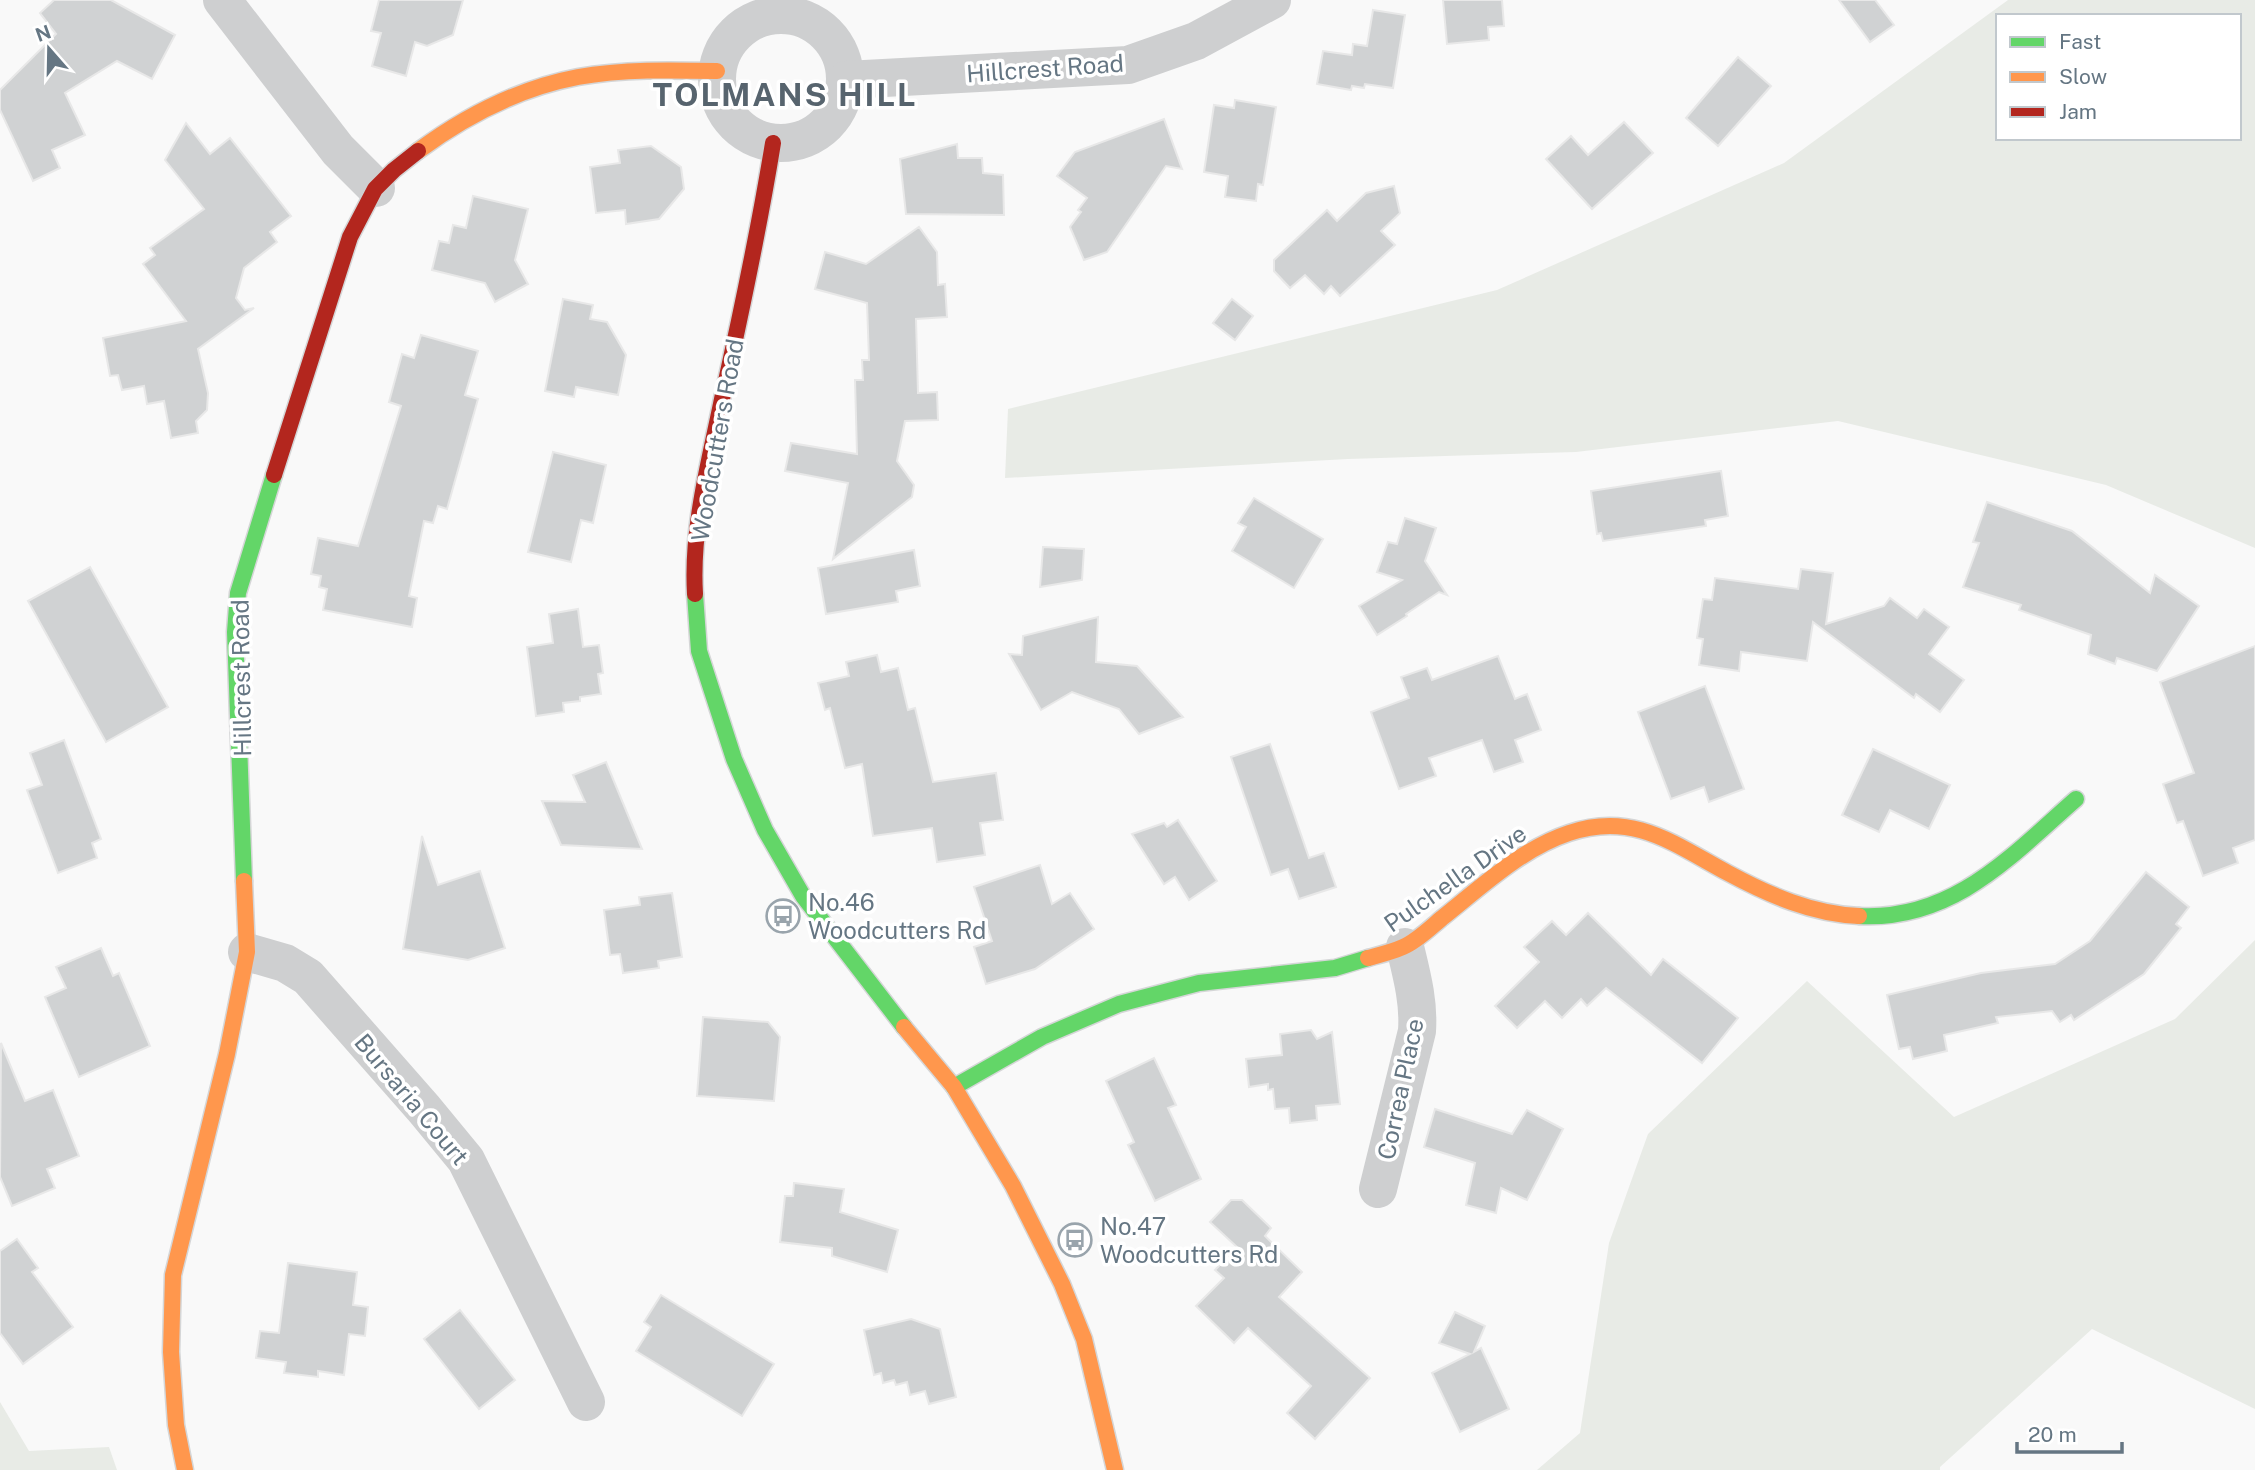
<svg xmlns="http://www.w3.org/2000/svg" width="2255" height="1470" font-family="'Public Sans',sans-serif">
<style>
.green{fill:#e8ebe6;fill-rule:evenodd}
.building{fill:#d0d2d3;stroke:#e8e8e8;stroke-width:2}
.lines{fill:none;stroke-linecap:round;stroke-linejoin:round}
.fast-casing{stroke:#d5d6d7;stroke-width:19}
.slow-casing{stroke:#d5d6d7;stroke-width:19}
.jam-casing{stroke:#d5d6d7;stroke-width:19}
.street{stroke:#cecfd0;stroke-width:38}
.fast{stroke:#63d668;stroke-width:16}
.slow{stroke:#ff974d;stroke-width:16}
.jam{stroke:#b3261e;stroke-width:16}
.labels{text-anchor:middle;dominant-baseline:central;stroke-width:7;stroke-linejoin:round;paint-order:stroke}
.street-label{font-size:24px;fill:#657683;stroke:#fff}
.poi-label{font-size:24px;fill:#657683;stroke:#fff;text-anchor:start}
.district-label{font-size:32px;font-weight:bold;letter-spacing:2px;fill:#57646e;stroke:#fff}
</style>
<rect width="100%" height="100%" fill="#f9f9f9"/>
<!-- green -->
<g class="green">
<path d="M2008,0H2255V548L2106,485L1838,421L1576,452L1348,459L1005,478L1008,409L1497,290L1784,163ZM1998,16H2239V138H1998Z"/>
<path d="M2255,940V1409L2092,1329L1940,1467V1470H1537L1580,1433L1609,1243L1648,1134L1807,981L1954,1117L2175,1019Z"/>
<path d="M0,1402L29,1451L109,1447L117,1470H0Z"/>
</g>
<!-- building -->
<g class="building">
<path d="M54,0H111L175,35L152,79L117,61L65,93L85,135L52,150L60,168L33,181L0,110V90L56,34L40,13Z"/>
<path d="M379,0H463L453,35L427,46L415,42L406,76L372,66L381,33L371,31Z"/>
<path d="M1443,0H1502L1504,26L1488,27L1489,40L1447,44Z"/>
<path d="M1839,0H1875L1894,25L1870,42Z"/>
<path d="M1373,10L1405,15L1393,88L1365,84L1364,88L1352,86L1351,90L1317,84L1323,51L1352,55L1353,44L1367,46Z"/>
<path d="M1738,57L1771,86L1718,146L1686,118Z"/>
<path d="M1235,100L1276,107L1263,185L1258,184L1256,201L1225,197L1228,176L1204,172L1214,105L1234,108Z"/>
<path d="M1164,119L1182,169L1166,166L1107,252L1084,260L1070,227L1081,212L1078,210L1087,198L1057,176L1075,152Z"/>
<path d="M1624,122L1653,153L1592,209L1546,159L1571,136L1588,155Z"/>
<path d="M186,123L210,154L230,138L291,216L270,232L277,242L244,268L236,298L245,310L254,308L198,349L208,393L207,410L196,421L198,433L171,438L164,401L147,404L144,386L122,390L118,375L110,376L103,338L186,321L143,264L155,255L150,248L204,209L165,160Z"/>
<path d="M957,144L958,158H982L983,173L1003,175L1004,215L906,214L900,159Z"/>
<path d="M651,146L681,167L684,189L659,219L626,224L625,210L596,213L590,167L620,163L618,150Z"/>
<path d="M1394,186L1400,213L1381,231L1395,245L1340,296L1331,286L1324,294L1305,275L1290,288L1274,271V260L1327,210L1337,221L1366,193Z"/>
<path d="M473,196L528,209L515,260L528,284L495,302L485,283L432,270L439,241L449,243L453,225L466,228Z"/>
<path d="M919,227L937,252L938,285L945,284L947,317L916,319L918,393L937,392L938,420L905,421L897,461L914,485L912,497L833,559L848,483L785,471L791,443L857,454L855,380H863L862,360H869L867,303L815,289L825,252L866,264Z"/>
<path d="M563,299L593,305L590,319L607,322L626,355L618,395L576,387L574,397L545,391Z"/>
<path d="M1232,299L1253,316L1235,340L1213,323Z"/>
<path d="M421,335L478,351L465,395L478,399L447,509L438,506L433,523L424,521L409,596L417,598L412,627L323,610L327,589L319,587L321,576L311,574L318,538L358,546L401,406L389,402L402,354L414,358Z"/>
<path d="M553,452L606,465L593,523L581,520L571,562L528,552Z"/>
<path d="M1721,471L1728,516L1705,520L1706,526L1603,541L1601,533L1597,534L1591,491Z"/>
<path d="M1254,498L1323,539L1294,588L1232,551L1246,527L1238,523Z"/>
<path d="M1987,502L2072,531L2150,593L2155,575L2199,606L2157,671L2117,658L2115,664L2088,654L2091,635L2019,610L2021,605L1963,587L1979,543L1973,542Z"/>
<path d="M1405,518L1436,528L1425,561L1447,595L1439,592L1406,614L1407,616L1377,635L1359,606L1402,580L1377,572L1388,542L1397,544Z"/>
<path d="M1043,547L1084,549L1082,580L1040,587Z"/>
<path d="M914,550L920,586L896,591L898,602L826,614L818,568Z"/>
<path d="M90,567L168,707L106,742L28,601Z"/>
<path d="M1801,569L1833,573L1826,624L1884,606L1890,598L1917,618L1924,609L1949,627L1929,654L1964,680L1940,712L1916,694L1914,698L1813,622L1807,661L1741,652L1739,671L1699,665L1703,639L1697,638L1703,599L1712,600L1715,578L1798,589Z"/>
<path d="M578,609L583,647L599,645L603,673L598,674L601,694L580,697V701L563,703L564,712L536,716L527,647L553,643L549,614Z"/>
<path d="M1098,617L1096,662L1137,666L1183,717L1139,734L1119,709L1072,692L1041,710L1009,654L1022,655L1023,636Z"/>
<path d="M2255,646V840L2233,848L2238,863L2203,876L2183,821L2177,823L2163,784L2194,773L2160,682Z"/>
<path d="M877,655L881,672L898,668L908,710L915,708L933,782L996,773L1003,820L980,823L985,855L937,862L932,828L873,836L862,764L845,768L830,708L825,710L818,683L849,676L846,662Z"/>
<path d="M1498,656L1515,699L1527,694L1541,730L1515,740L1523,762L1494,772L1482,740L1429,758L1436,776L1399,789L1371,712L1409,698L1401,677L1427,668L1432,680Z"/>
<path d="M1705,686L1744,789L1709,802L1704,787L1671,799L1638,712Z"/>
<path d="M64,740L101,839L92,843L97,858L58,873L27,790L42,785L30,753Z"/>
<path d="M1270,744L1309,858L1324,853L1336,887L1299,899L1288,869L1271,875L1231,757Z"/>
<path d="M1873,749L1950,785L1929,829L1890,810L1879,832L1842,815Z"/>
<path d="M606,762L642,849L561,845L542,801L585,802L573,775Z"/>
<path d="M1178,820L1217,881L1189,900L1175,877L1164,884L1132,834L1164,823L1167,827Z"/>
<path d="M422,836L438,885L480,871L505,948L468,960L403,949Z"/>
<path d="M1040,865L1052,904L1070,893L1094,929L1035,969L986,984L974,947L992,941L974,887Z"/>
<path d="M2146,872L2189,907L2176,924L2181,928L2144,974L2074,1020L2071,1015L2060,1022L2052,1011L1996,1017L1998,1023L1944,1035L1947,1051L1913,1059L1910,1047L1899,1049L1887,995L1981,973L2055,964L2090,941Z"/>
<path d="M672,893L682,957L658,961L659,968L623,973L620,954L610,955L604,910L640,905L639,897Z"/>
<path d="M1588,913L1651,975L1663,959L1738,1018L1702,1063L1606,988L1587,1006L1581,999L1562,1018L1545,1001L1517,1028L1495,1006L1539,962L1524,947L1552,921L1566,935Z"/>
<path d="M101,948L113,976L119,973L150,1046L79,1077L45,997L66,988L56,967Z"/>
<path d="M703,1017L768,1022L780,1037L774,1101L697,1096Z"/>
<path d="M1311,1030L1317,1039L1332,1032L1340,1104L1316,1106L1317,1120L1290,1123L1289,1108L1275,1109L1273,1089L1268,1090V1084L1249,1087L1246,1059L1282,1055L1280,1034Z"/>
<path d="M1,1043L25,1101L53,1090L79,1156L47,1169L55,1188L12,1206L0,1177Z"/>
<path d="M1154,1058L1176,1105L1168,1108L1201,1179L1155,1201L1128,1145L1134,1142L1106,1081Z"/>
<path d="M1435,1109L1512,1134L1527,1110L1563,1129L1527,1200L1501,1188L1496,1213L1466,1205L1475,1163L1424,1147Z"/>
<path d="M794,1183L844,1189L840,1212L898,1230L887,1272L832,1256V1248L780,1242L785,1196H793Z"/>
<path d="M1231,1200H1242L1271,1228L1265,1236L1302,1272L1279,1297L1370,1378L1315,1439L1287,1413L1311,1386L1248,1328L1234,1343L1196,1306L1224,1278L1215,1270L1237,1247L1210,1222Z"/>
<path d="M17,1239L38,1268L32,1272L73,1327L23,1364L0,1333V1251Z"/>
<path d="M288,1263L357,1272L353,1305L368,1307L365,1336L349,1334L344,1375L318,1371V1377L284,1373L286,1362L256,1358L260,1331L279,1333Z"/>
<path d="M661,1295L774,1364L742,1416L636,1351L651,1327L644,1322Z"/>
<path d="M460,1310L515,1380L479,1409L424,1339Z"/>
<path d="M1455,1312L1485,1326L1474,1352L1481,1348L1509,1409L1460,1432L1432,1373L1470,1354L1439,1343Z"/>
<path d="M911,1319L940,1329L956,1397L929,1404L925,1391L910,1395L907,1382L896,1385L894,1380L883,1383L881,1373L874,1375L864,1330Z"/>
</g>
<g class="lines">
<defs>
<g id="fast">
<path d="M695,594L699,651L734,759L765,830L803,896L904,1027"/>
<path d="M244,881L235,632L238,593L274,475"/>
<path d="M1859,916C1953,921 2011,856 2076,799"/>
<path d="M954,1087L1042,1037L1119,1004L1199,983L1335,968L1368,958"/>
</g>
<g id="slow">
<path d="M418,151C464,117 520,88 578,77C623,69 671,70 717,71"/>
<path d="M1368,958C1379,955 1392,952 1403,947C1417,941 1430,928 1442,918C1481,887 1521,849 1569,833C1633,811 1674,844 1728,873C1769,895 1812,914 1859,916"/>
<path d="M904,1027L954,1087L1013,1186L1062,1284L1084,1339L1115,1470"/>
<path d="M185,1470L176,1425L171,1352L173,1275L227,1054L247,952L244,881"/>
</g>
<g id="jam">
<path d="M274,475L350,237L375,189L394,170L418,151"/>
<path d="M695,594C691,528 709,463 722,399C741,314 759,229 773,143"/>
</g>
</defs>
<!-- fast casing -->
<use href="#fast" class="fast-casing"/>
<!-- slow casing -->
<use href="#slow" class="slow-casing"/>
<!-- jam casing -->
<use href="#jam" class="jam-casing"/>
<!-- street -->
<g class="street">
<path d="M222,0L338,150L376,188"/>
<circle cx="781" cy="79" r="64"/>
<path d="M846,80L1128,65L1196,41L1272,0"/>
<path d="M247,952L285,963L308,977L424,1109L466,1160L586,1402"/>
<path d="M1378,1189L1417,1031C1419,1002 1412,976 1405,947"/>
</g>
<!-- fast -->
<use href="#fast" class="fast"/>
<!-- slow -->
<use href="#slow" class="slow"/>
<!-- jam -->
<use href="#jam" class="jam"/>
</g>
<!-- icons -->
<defs>
<symbol id="bus-ring" viewBox="-11 -11 22 22"><circle r="9.5" fill="#fff" stroke="#99a4ac" stroke-width="1.5"/><path d="M-5-6H5V4H4V6H2V4H-2V6H-4V4H-5ZM-3.5-4V0h7V-4ZM-3.5 1.2v1.5H-2V1.2ZM2 1.2v1.5H3.5V1.2Z" fill="#99a4ac"/></symbol>
</defs>
<g fill-rule="evenodd">
<use href="#bus-ring" x="764" y="897" width="38" height="38"/>
<use href="#bus-ring" x="1056" y="1221" width="38" height="38"/>
</g>
<g class="labels">
<!-- street labels -->
<g class="street-label">
<text transform="translate(1045 68) rotate(-4)">Hillcrest Road</text>
<text transform="translate(717 440) rotate(-80)">Woodcutters Road</text>
<text transform="translate(241 678) rotate(-91)">Hillcrest Road</text>
<text transform="translate(1455 878) rotate(-35)">Pulchella Drive</text>
<text transform="translate(1400 1089) rotate(-78)">Correa Place</text>
<text transform="translate(412 1099) rotate(50)">Bursaria Court</text>
</g>
<!-- poi labels -->
<g class="poi-label">
<text x="808" y="902">No.46<tspan x="808" dy="28">Woodcutters Rd</tspan></text>
<text x="1100" y="1226">No.47<tspan x="1100" dy="28">Woodcutters Rd</tspan></text>
</g>
<!-- district labels -->
<g class="district-label">
<text x="785" y="94">TOLMANS HILL</text>
</g>
</g>
<!-- legend -->
<rect x="1996" y="14" width="245" height="126" fill="#ffffff" stroke="#c1c8cd" stroke-width="2"/>
<rect x="2010" y="37" width="35" height="10" fill="#63d668" stroke="#c1c8cd" stroke-width="2"/>
<text x="2059" y="49" font-size="21" fill="#657683">Fast</text>
<rect x="2010" y="72" width="35" height="10" fill="#ff974d" stroke="#c1c8cd" stroke-width="2"/>
<text x="2059" y="84" font-size="21" fill="#657683">Slow</text>
<rect x="2010" y="107" width="35" height="10" fill="#b3261e" stroke="#c1c8cd" stroke-width="2"/>
<text x="2059" y="119" font-size="21" fill="#657683">Jam</text>
<!-- north arrow -->
<g transform="translate(49 49) rotate(340)" stroke="#ffffff" stroke-width="5" paint-order="stroke">
<path d="M0-5L12 26L0 18L-12 26Z" fill="#657683"/>
<text y="-10" font-size="19" font-weight="bold" text-anchor="middle" fill="#657683">N</text>
</g>
<!-- scale -->
<path d="M2017 1442v10h105v-10" fill="none" stroke="#657683" stroke-width="3.5"/>
<text x="2028" y="1442" font-size="21" fill="#657683" stroke="#ffffff" stroke-width="5" paint-order="stroke">20 m</text>
</svg>
